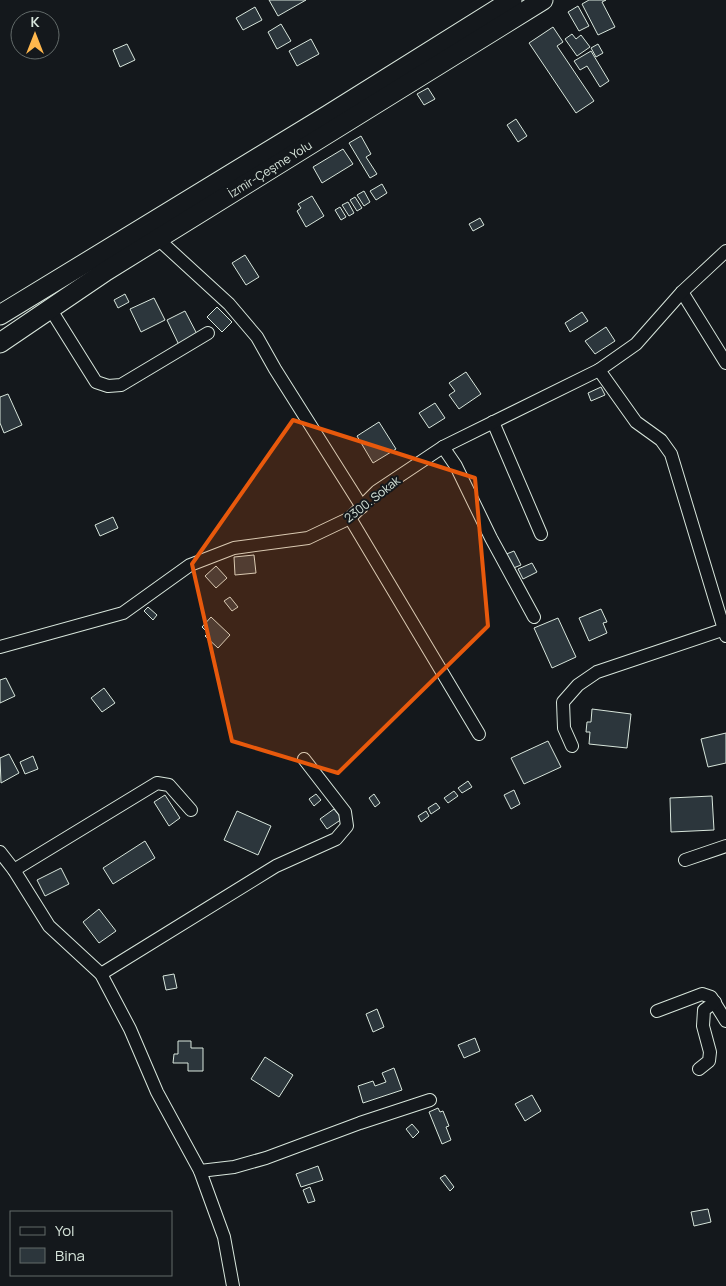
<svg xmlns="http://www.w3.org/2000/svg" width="726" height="1286" font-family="Manrope,sans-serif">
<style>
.building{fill:#2c363c;stroke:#d8e6dc}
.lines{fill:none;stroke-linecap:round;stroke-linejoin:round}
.minor-casing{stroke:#d8e6dc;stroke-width:14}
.highway-casing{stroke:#d8e6dc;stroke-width:21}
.minor{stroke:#14181c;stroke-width:12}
.highway{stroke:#14181c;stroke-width:19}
.marked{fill:#e8590c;fill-opacity:0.2;stroke:#e8590c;stroke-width:4;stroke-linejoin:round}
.labels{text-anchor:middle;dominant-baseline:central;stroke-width:4;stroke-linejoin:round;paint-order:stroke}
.street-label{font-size:12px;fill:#d8e6dc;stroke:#14181c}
</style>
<rect width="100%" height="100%" fill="#14181c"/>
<!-- building -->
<g class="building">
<path d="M269,0H306L278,16Z"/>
<path d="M589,0H606L602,2L615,27L598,35L582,4Z"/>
<path d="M578,6L589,26L579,31L568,12Z"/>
<path d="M255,7L262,20L243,30L236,18Z"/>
<path d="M281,24L291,41L277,49L268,32Z"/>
<path d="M553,27L563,42L557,46L594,101L576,113L529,43Z"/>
<path d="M572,34L576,39L581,35L590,47L577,56L565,39Z"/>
<path d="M311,39L319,54L297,66L289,51Z"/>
<path d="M127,44L135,60L120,67L113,50Z"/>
<path d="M598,44L603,53L596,57L591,48Z"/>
<path d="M591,51L609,81L600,87L587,66L580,70L574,61Z"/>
<path d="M428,88L435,99L424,105L417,94Z"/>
<path d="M516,119L527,136L518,142L507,125Z"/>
<path d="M361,136L371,154L366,157L377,174L370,178L349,143Z"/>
<path d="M343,149L353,164L322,183L313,167Z"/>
<path d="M382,184L387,193L376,200L370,191Z"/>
<path d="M364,191L370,202L364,206L357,195Z"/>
<path d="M312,196L324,216L306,227L297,211L301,208L298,204Z"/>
<path d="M355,197L362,208L357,211L350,200Z"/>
<path d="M348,202L354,213L349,216L342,205Z"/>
<path d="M340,207L346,217L341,220L335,210Z"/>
<path d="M480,218L484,225L473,231L469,224Z"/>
<path d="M245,255L259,277L246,285L232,263Z"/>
<path d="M125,294L129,302L118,308L114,300Z"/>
<path d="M154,298L165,320L141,332L130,309Z"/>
<path d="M217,307L232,322L222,332L207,317Z"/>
<path d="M185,311L198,336L179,345L167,320Z"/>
<path d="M582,312L588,321L570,332L565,323Z"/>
<path d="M606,327L615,341L595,354L585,341Z"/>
<path d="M466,372L481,394L459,409L449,395L455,391L449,383Z"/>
<path d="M601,387L605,395L591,401L588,393Z"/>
<path d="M8,394L22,425L4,433L0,423V397Z"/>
<path d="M435,403L445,418L429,428L419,413Z"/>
<path d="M379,422L396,449L373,463L357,436Z"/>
<path d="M113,517L118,528L100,536L95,525Z"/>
<path d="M514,551L521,565L511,569L504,555Z"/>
<path d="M254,555L256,573L235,575L234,557Z"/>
<path d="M532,563L537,572L523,579L518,569Z"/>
<path d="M216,566L227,578L216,588L205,576Z"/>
<path d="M230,597L238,607L232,611L224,601Z"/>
<path d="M148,607L157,615L153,620L144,611Z"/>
<path d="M601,609L607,622L603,623L607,633L589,641L579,618Z"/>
<path d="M211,617L230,635L218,648L205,636L208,633L202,627Z"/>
<path d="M558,618L576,657L552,668L534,628Z"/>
<path d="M6,678L15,696L0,703V680Z"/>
<path d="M104,688L115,703L102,712L91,698Z"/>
<path d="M592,709L631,714L627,748L589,744L590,732H586L587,722H591Z"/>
<path d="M726,733V763L708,767L701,739Z"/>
<path d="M548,741L561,767L524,784L511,758Z"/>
<path d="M9,754L19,773L1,783L0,758Z"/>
<path d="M33,756L38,769L25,774L20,762Z"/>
<path d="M468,781L472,787L462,793L458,788Z"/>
<path d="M514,790L520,804L511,809L504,795Z"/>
<path d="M454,791L458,796L448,803L444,798Z"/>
<path d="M316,794L321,800L314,806L309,799Z"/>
<path d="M374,794L380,803L375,807L369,798Z"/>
<path d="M165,795L180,818L169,826L154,802Z"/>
<path d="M712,796L714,830L671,832L670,798Z"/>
<path d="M436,803L440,808L431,814L428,808Z"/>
<path d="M334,809L342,819L327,829L320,819Z"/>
<path d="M237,811L271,826L258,855L224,840Z"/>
<path d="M426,811L429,816L421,822L418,816Z"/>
<path d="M145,841L155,858L113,884L103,868Z"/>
<path d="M61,868L69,884L45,896L37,880Z"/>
<path d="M99,909L116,931L99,943L83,922Z"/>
<path d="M174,974L177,988L166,990L163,976Z"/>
<path d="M377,1009L384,1027L373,1032L366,1014Z"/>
<path d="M475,1038L480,1051L464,1058L458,1045Z"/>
<path d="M178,1041H191V1048H203V1071H188V1063H173L174,1054H178Z"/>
<path d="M265,1057L293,1075L279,1097L251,1079Z"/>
<path d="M394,1068L402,1090L363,1103L358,1086L373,1081L375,1086L386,1082L382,1073Z"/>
<path d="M532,1095L541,1111L525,1121L515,1104Z"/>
<path d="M438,1108L440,1112L443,1111L449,1126L446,1127L451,1140L442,1144L429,1112Z"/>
<path d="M412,1124L419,1132L413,1138L406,1129Z"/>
<path d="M318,1166L323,1180L301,1187L296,1174Z"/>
<path d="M445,1175L454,1187L450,1191L440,1178Z"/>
<path d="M310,1187L315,1201L308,1203L303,1190Z"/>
<path d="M708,1209L711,1222L694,1226L691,1212Z"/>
</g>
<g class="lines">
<defs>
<g id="minor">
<path d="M158,239L229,304L257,337L275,369L362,507"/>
<path d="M682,292L726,363"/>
<path d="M51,310L96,382L108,386L121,385L208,333"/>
<path d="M599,370L636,422L661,440L671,454L726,636"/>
<path d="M493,422L541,534"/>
<path d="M443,447L456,466L491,538L534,617"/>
<path d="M350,518L479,734"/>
<path d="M0,647L123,613L190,565L234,548L308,538L350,518L377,491L443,447L599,370L636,344L682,292L726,251"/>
<path d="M572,746L564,728L563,702L578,685L597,672L725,629"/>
<path d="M0,852L14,870L49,926L101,974L130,1029L157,1092L200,1171L224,1237L233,1286"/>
<path d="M685,860L726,846"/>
<path d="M14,870L157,783L169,785L191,810"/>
<path d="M101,974L276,866L336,839L347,826L345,812L304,759"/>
<path d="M657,1011L702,994L711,997L726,1021"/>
<path d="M699,1069L709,1061L710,1052L703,1026L704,1010L715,1002"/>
<path d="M200,1171L234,1167L266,1158L360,1123L430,1100"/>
</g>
<g id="highway">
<path d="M0,315L328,115L512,0"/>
<path d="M0,343L106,271L543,0"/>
</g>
</defs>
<!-- minor casing -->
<use href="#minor" class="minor-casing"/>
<!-- highway casing -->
<use href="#highway" class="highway-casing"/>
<!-- minor -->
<use href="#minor" class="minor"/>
<!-- highway -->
<use href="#highway" class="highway"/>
</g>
<!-- marked area -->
<path class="marked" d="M293,420L475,478L488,626L338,773L232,741L192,564Z"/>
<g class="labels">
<!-- street labels -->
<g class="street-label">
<text transform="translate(270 169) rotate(-32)">İzmir-Çeşme Yolu</text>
<text transform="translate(372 499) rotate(-38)">2300. Sokak</text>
</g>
</g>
<!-- legend -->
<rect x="10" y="1211" width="162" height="65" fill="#14181c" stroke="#626a69"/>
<rect x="20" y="1227" width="25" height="8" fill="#14181c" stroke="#626a69"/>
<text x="55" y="1236" font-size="15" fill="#d8e6dc">Yol</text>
<rect x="20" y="1248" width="25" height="15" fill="#2c363c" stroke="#626a69"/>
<text x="55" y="1261" font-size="15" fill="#d8e6dc">Bina</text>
<!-- north arrow -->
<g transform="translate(35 35)"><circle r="24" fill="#14181c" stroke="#626a69"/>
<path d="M0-4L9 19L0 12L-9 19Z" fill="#ffb74d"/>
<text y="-8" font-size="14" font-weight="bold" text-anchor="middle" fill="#d8e6dc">K</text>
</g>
</svg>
